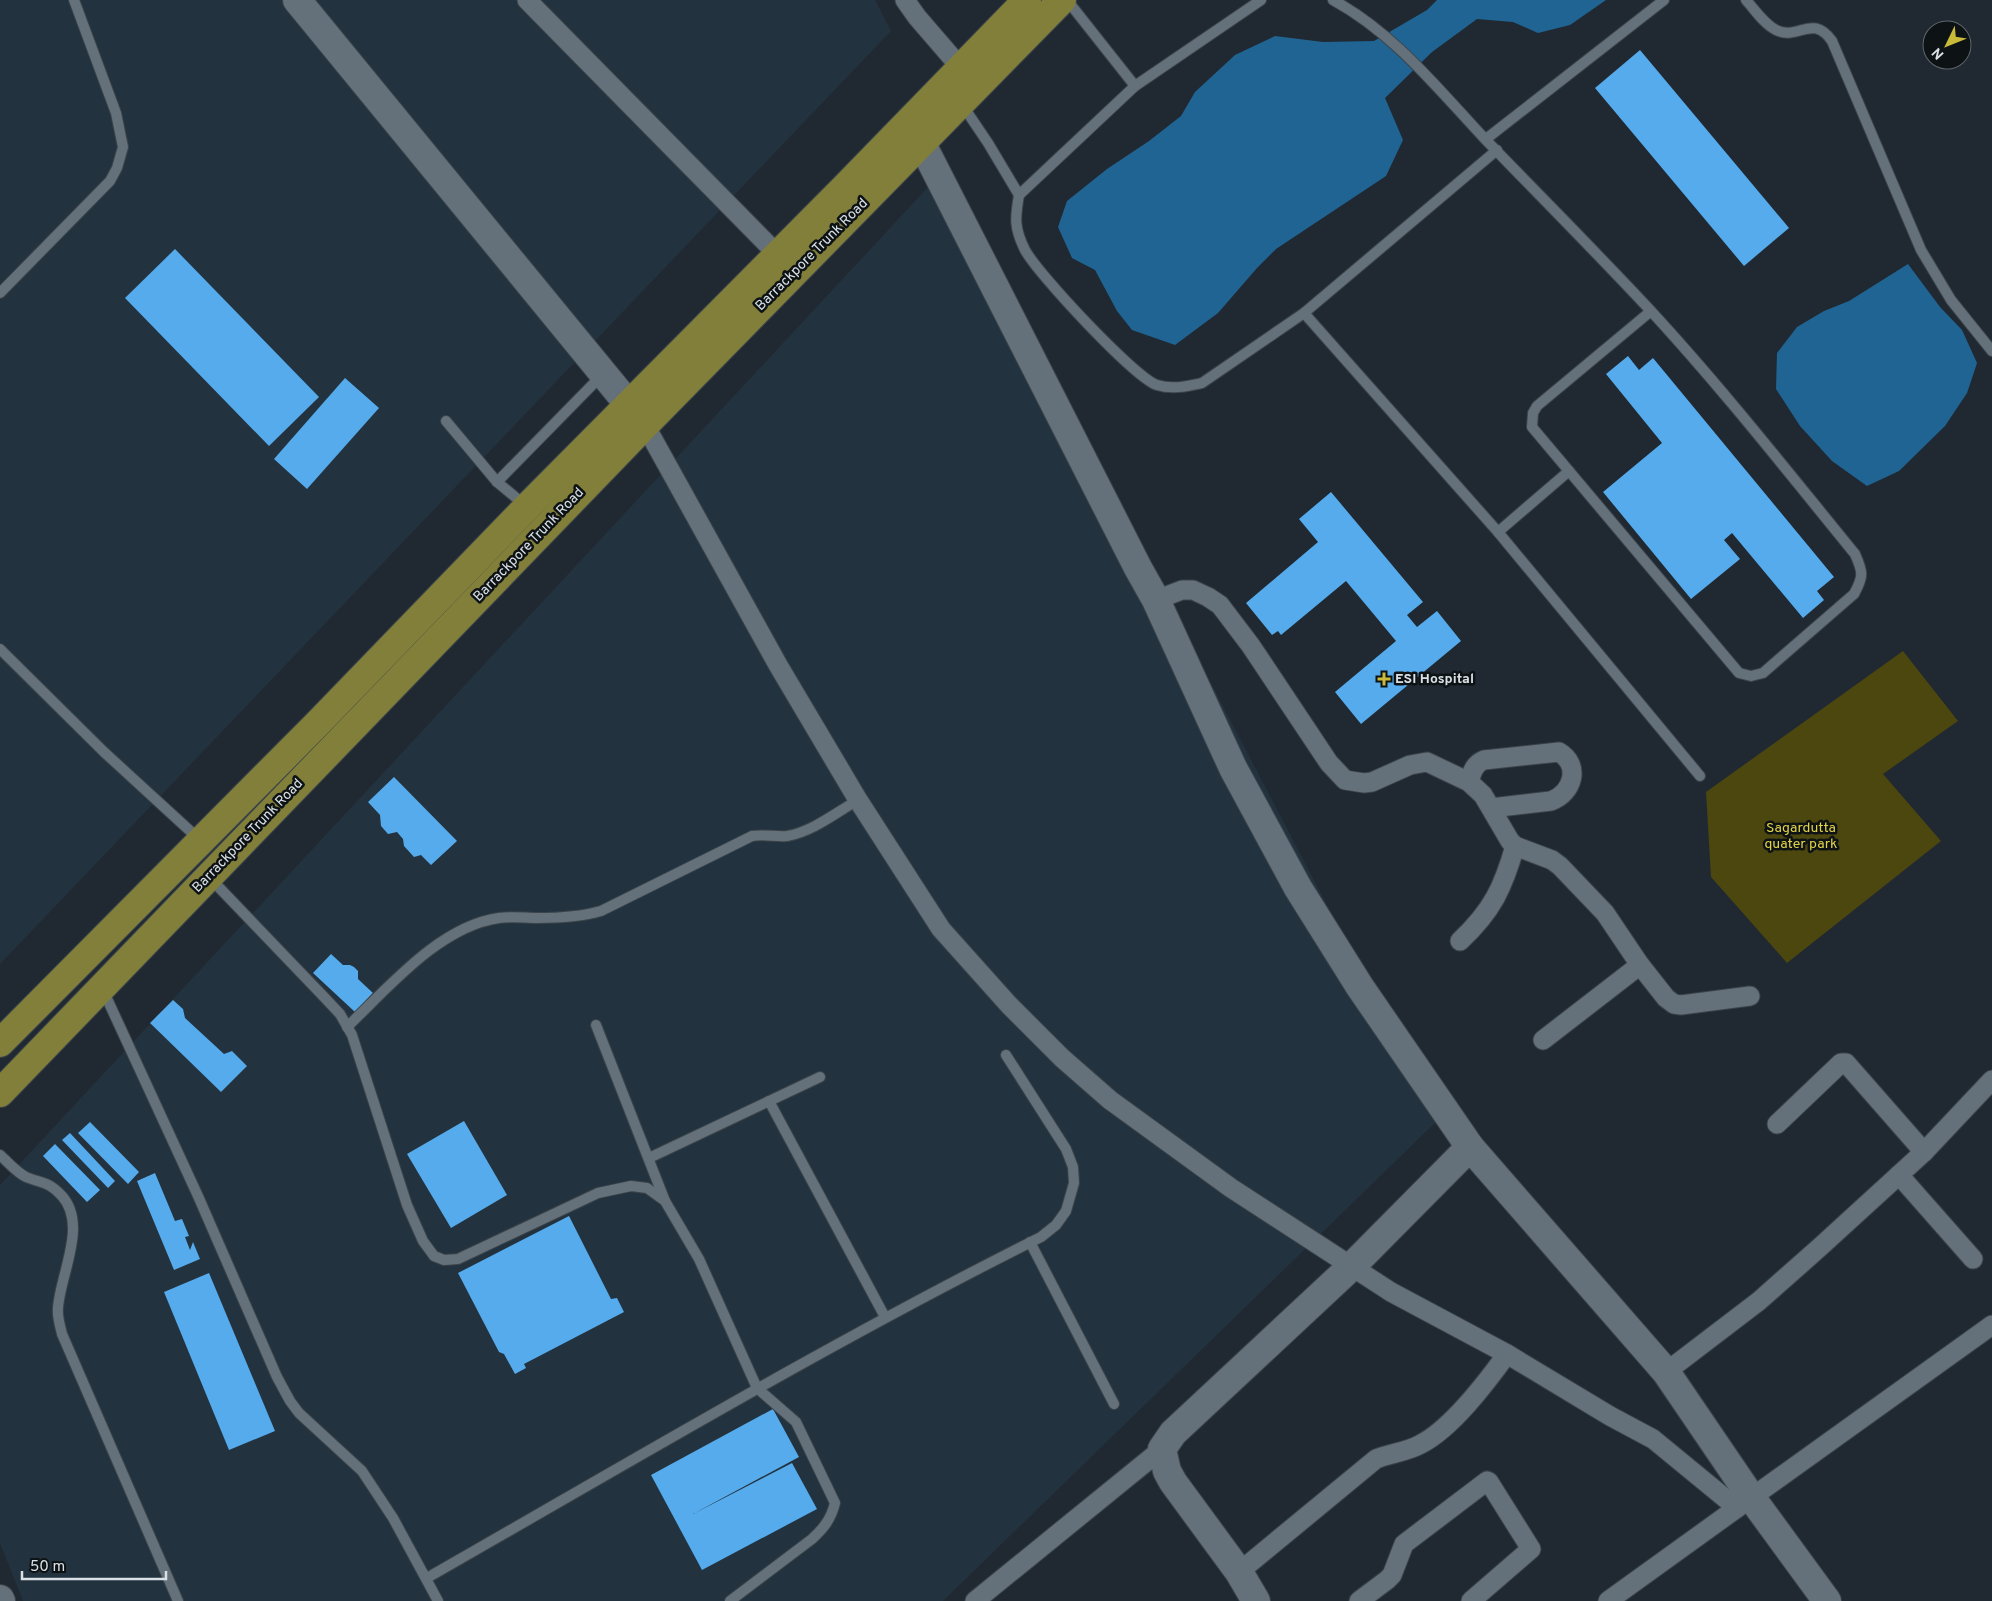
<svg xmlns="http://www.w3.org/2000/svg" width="1992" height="1601" font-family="Overpass,sans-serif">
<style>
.built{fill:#23323f}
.green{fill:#4c460f}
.water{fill:#206493}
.building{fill:#55abeb}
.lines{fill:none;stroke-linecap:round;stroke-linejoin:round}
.lane-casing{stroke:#3b444a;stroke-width:12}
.street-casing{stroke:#3b444a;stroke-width:21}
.secondary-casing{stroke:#3b444a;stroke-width:30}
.primary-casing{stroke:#3b444a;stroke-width:30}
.lane{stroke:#65717a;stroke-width:10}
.street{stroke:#65717a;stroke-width:19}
.secondary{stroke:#65717a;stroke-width:28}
.primary{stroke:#817f39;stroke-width:28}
.poi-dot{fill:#c9ba3a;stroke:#0d1215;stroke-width:2}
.labels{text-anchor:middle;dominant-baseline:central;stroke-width:5;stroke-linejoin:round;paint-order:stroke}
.street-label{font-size:14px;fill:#dae1e6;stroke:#0d1215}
.poi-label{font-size:14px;font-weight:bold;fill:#dae1e6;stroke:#0d1215;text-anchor:start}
.park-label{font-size:14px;fill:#e4d447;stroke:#0d1215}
</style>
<rect width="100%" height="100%" fill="#202932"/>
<!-- built -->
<g class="built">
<path d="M0,0H875L891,31L0,964Z"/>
<path d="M943,171L1439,1119L943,1601H23L0,1543V1185Z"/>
</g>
<!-- green -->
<path class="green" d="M1903,651L1958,721L1883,774L1941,841L1787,963L1711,877L1706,792Z"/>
<!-- water -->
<g class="water">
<path d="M1437,0H1606L1570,25L1538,33L1513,22L1477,19L1432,52L1385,98L1403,140L1386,176L1276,249L1257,268L1218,313L1175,345L1132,330L1117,311L1095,270L1072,258L1058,227L1067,201L1107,169L1149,141L1181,116L1195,92L1235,55L1275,36L1323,42L1374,41L1427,10Z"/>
<path d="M1908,264L1940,307L1962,330L1977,363L1967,393L1945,426L1899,471L1867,486L1832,461L1800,426L1776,389L1777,353L1797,327L1824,311L1849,301Z"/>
</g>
<!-- building -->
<g class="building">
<path d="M1640,50L1789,228L1744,266L1595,88Z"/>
<path d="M175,249L319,397L269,446L125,298Z"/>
<path d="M1628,356L1639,370L1653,358L1834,577L1817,591L1824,600L1803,618L1732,533L1724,540L1740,559L1691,599L1603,492L1662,443L1606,374Z"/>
<path d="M345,378L379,408L307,489L274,459Z"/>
<path d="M1331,492L1423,602L1407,615L1417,627L1437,611L1461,641L1361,724L1335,692L1396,641L1346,581L1281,635L1278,631L1272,635L1246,603L1318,542L1299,519Z"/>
<path d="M394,777L457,841L431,865L421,855L414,857L404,846L403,839L397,832L388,834L381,826L380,815L368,802Z"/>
<path d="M331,954L343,965H350L354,967L358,971V979L373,993L355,1012L313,973Z"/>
<path d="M173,1000L183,1009L185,1018L224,1054L232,1051L247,1066L221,1092L150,1023Z"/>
<path d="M464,1121L507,1195L451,1228L407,1154Z"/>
<path d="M90,1122L139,1172L128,1184L78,1133Z"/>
<path d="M70,1133L115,1181L108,1188L62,1140Z"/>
<path d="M55,1144L100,1190L87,1202L43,1156Z"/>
<path d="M155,1173L175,1221L182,1219L189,1236L185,1237L190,1250L193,1242L200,1259L174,1270L137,1181Z"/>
<path d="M569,1216L611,1299L617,1298L624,1312L524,1364L526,1368L515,1374L504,1354L499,1352L458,1273Z"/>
<path d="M209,1273L275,1431L229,1450L164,1292Z"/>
<path d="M773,1409L799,1457L693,1514L792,1463L817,1509L702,1570L651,1475Z"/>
</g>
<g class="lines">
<defs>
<g id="lane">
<path d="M1067,0L1135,86L1019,195C1015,218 1014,228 1025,250C1037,273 1135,378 1157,385C1172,390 1188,386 1202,383L1304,313L1497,150"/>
<path d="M1333,0C1394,33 1438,89 1485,139C1540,196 1596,252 1650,310C1722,388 1788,472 1855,554C1863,572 1864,576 1854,594L1763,673L1751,676L1739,673L1532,427L1533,413L1537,406L1651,311"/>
<path d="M1746,0C1755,10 1764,24 1776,30C1799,41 1812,13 1832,41L1921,250L1951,300L1992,351"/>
<path d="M1135,86L1261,0"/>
<path d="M961,103L988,143L1019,195"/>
<path d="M1486,139L1664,0"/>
<path d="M0,293L110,181L117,168L123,147L116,113L74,0"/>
<path d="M1304,313L1498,532L1569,471"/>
<path d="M446,421L497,482L526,506"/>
<path d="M497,482L602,375"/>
<path d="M1498,532L1700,776"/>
<path d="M0,649L104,752L200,840"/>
<path d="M209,877L325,998L340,1014L352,1035L407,1205L423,1241L434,1256L444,1260L458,1259L598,1193L631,1186L647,1188L665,1201L699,1259L757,1388L796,1422L835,1503C831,1519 824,1528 812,1539L730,1601"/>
<path d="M103,990L198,1196L277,1377L290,1401L299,1413L362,1471L393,1518L438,1601"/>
<path d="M596,1025L665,1201"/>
<path d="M347,1027C389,987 440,926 499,918C512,916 525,918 537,918C559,918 580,917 601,911L752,836C764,834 776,837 787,836C812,832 837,812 858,800"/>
<path d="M769,1101L885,1317"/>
<path d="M0,1155C8,1162 16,1172 26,1177C43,1184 48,1181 62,1196C88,1225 60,1275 58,1308C57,1317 60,1325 62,1334L178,1601"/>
<path d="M649,1158L820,1077"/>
<path d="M1030,1242L1114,1404"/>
<path d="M427,1578C630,1462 831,1342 1041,1237L1056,1225L1066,1211L1074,1183L1073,1167L1066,1149L1006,1055"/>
</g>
<g id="street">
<path d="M527,0L778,255"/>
<path d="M905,0L917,17L961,68"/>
<path d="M645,425L778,665L858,800L941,929L1009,1005L1062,1058L1110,1100L1231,1188L1391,1292L1507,1354L1610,1416L1653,1439L1737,1508L1992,1325"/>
<path d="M1156,600L1182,590H1193L1208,597L1220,605L1251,646L1329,763L1345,780L1364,783L1372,782L1410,765L1427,762L1469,782L1483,795L1510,841L1515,846L1552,860L1560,866L1605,913L1640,965L1666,998L1674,1004L1681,1005L1750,996"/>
<path d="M1469,782C1472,772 1474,764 1484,760L1559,752C1581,765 1573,793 1551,801L1491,808"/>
<path d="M1460,941C1492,911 1503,888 1515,846"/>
<path d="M1543,1040L1640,965"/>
<path d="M1777,1124L1841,1063H1846L1924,1152"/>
<path d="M1899,1175L1973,1259"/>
<path d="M1666,1372L1759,1301L1820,1247L1924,1152L1992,1080"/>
<path d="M1239,1572L1376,1459C1391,1453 1407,1452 1421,1444C1452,1428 1486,1383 1507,1354"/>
<path d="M975,1601L1162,1449"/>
<path d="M1359,1601L1387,1580L1392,1575L1404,1544L1487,1481L1489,1482L1531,1549L1471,1601"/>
<path d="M1608,1601L1737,1508"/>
</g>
<g id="secondary">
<path d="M297,0L643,422"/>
<path d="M908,126L922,144L1138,568L1156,600L1233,768L1298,888L1360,987L1470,1147L1666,1372L1751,1497L1827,1601"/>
<path d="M0,1599L1,1601"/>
<path d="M1256,1601L1239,1572L1173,1482L1167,1471L1162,1449L1173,1433L1352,1266L1470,1147"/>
</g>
<g id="primary">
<path d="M0,1043L318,723L527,507L845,187L1027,0"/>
<path d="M0,1093L645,425L1062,0"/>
</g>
</defs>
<!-- lane casing -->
<use href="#lane" class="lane-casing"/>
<!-- street casing -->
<use href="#street" class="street-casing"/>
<!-- secondary casing -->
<use href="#secondary" class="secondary-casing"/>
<!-- primary casing -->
<use href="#primary" class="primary-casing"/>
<!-- lane -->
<use href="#lane" class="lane"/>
<!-- street -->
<use href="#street" class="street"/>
<!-- secondary -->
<use href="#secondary" class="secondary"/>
<!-- primary -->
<use href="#primary" class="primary"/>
</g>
<!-- markers -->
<path class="poi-dot" d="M1381.5 671.5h5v5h5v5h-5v5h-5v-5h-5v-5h5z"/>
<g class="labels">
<!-- street labels -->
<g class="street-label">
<text transform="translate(812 255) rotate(-45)">Barrackpore Trunk Road</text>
<text transform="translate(529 545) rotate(-46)">Barrackpore Trunk Road</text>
<text transform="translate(248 836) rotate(-46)">Barrackpore Trunk Road</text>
</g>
<!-- poi labels -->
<g class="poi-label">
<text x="1395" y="679">ESI Hospital</text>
</g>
<!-- park labels -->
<g class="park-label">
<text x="1801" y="828">Sagardutta<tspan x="1801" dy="16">quater park</tspan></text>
</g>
</g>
<!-- north arrow -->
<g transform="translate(1947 45) rotate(227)"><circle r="24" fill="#0d1215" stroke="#5f6569"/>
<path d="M0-4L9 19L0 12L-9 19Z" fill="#c9ba3a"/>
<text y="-8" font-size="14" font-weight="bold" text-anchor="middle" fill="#dae1e6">N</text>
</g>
<!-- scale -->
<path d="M22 1571v8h144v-8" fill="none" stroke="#dae1e6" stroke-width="2.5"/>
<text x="30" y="1571" font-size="15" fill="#dae1e6" stroke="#0d1215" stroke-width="4" paint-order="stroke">50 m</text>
</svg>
